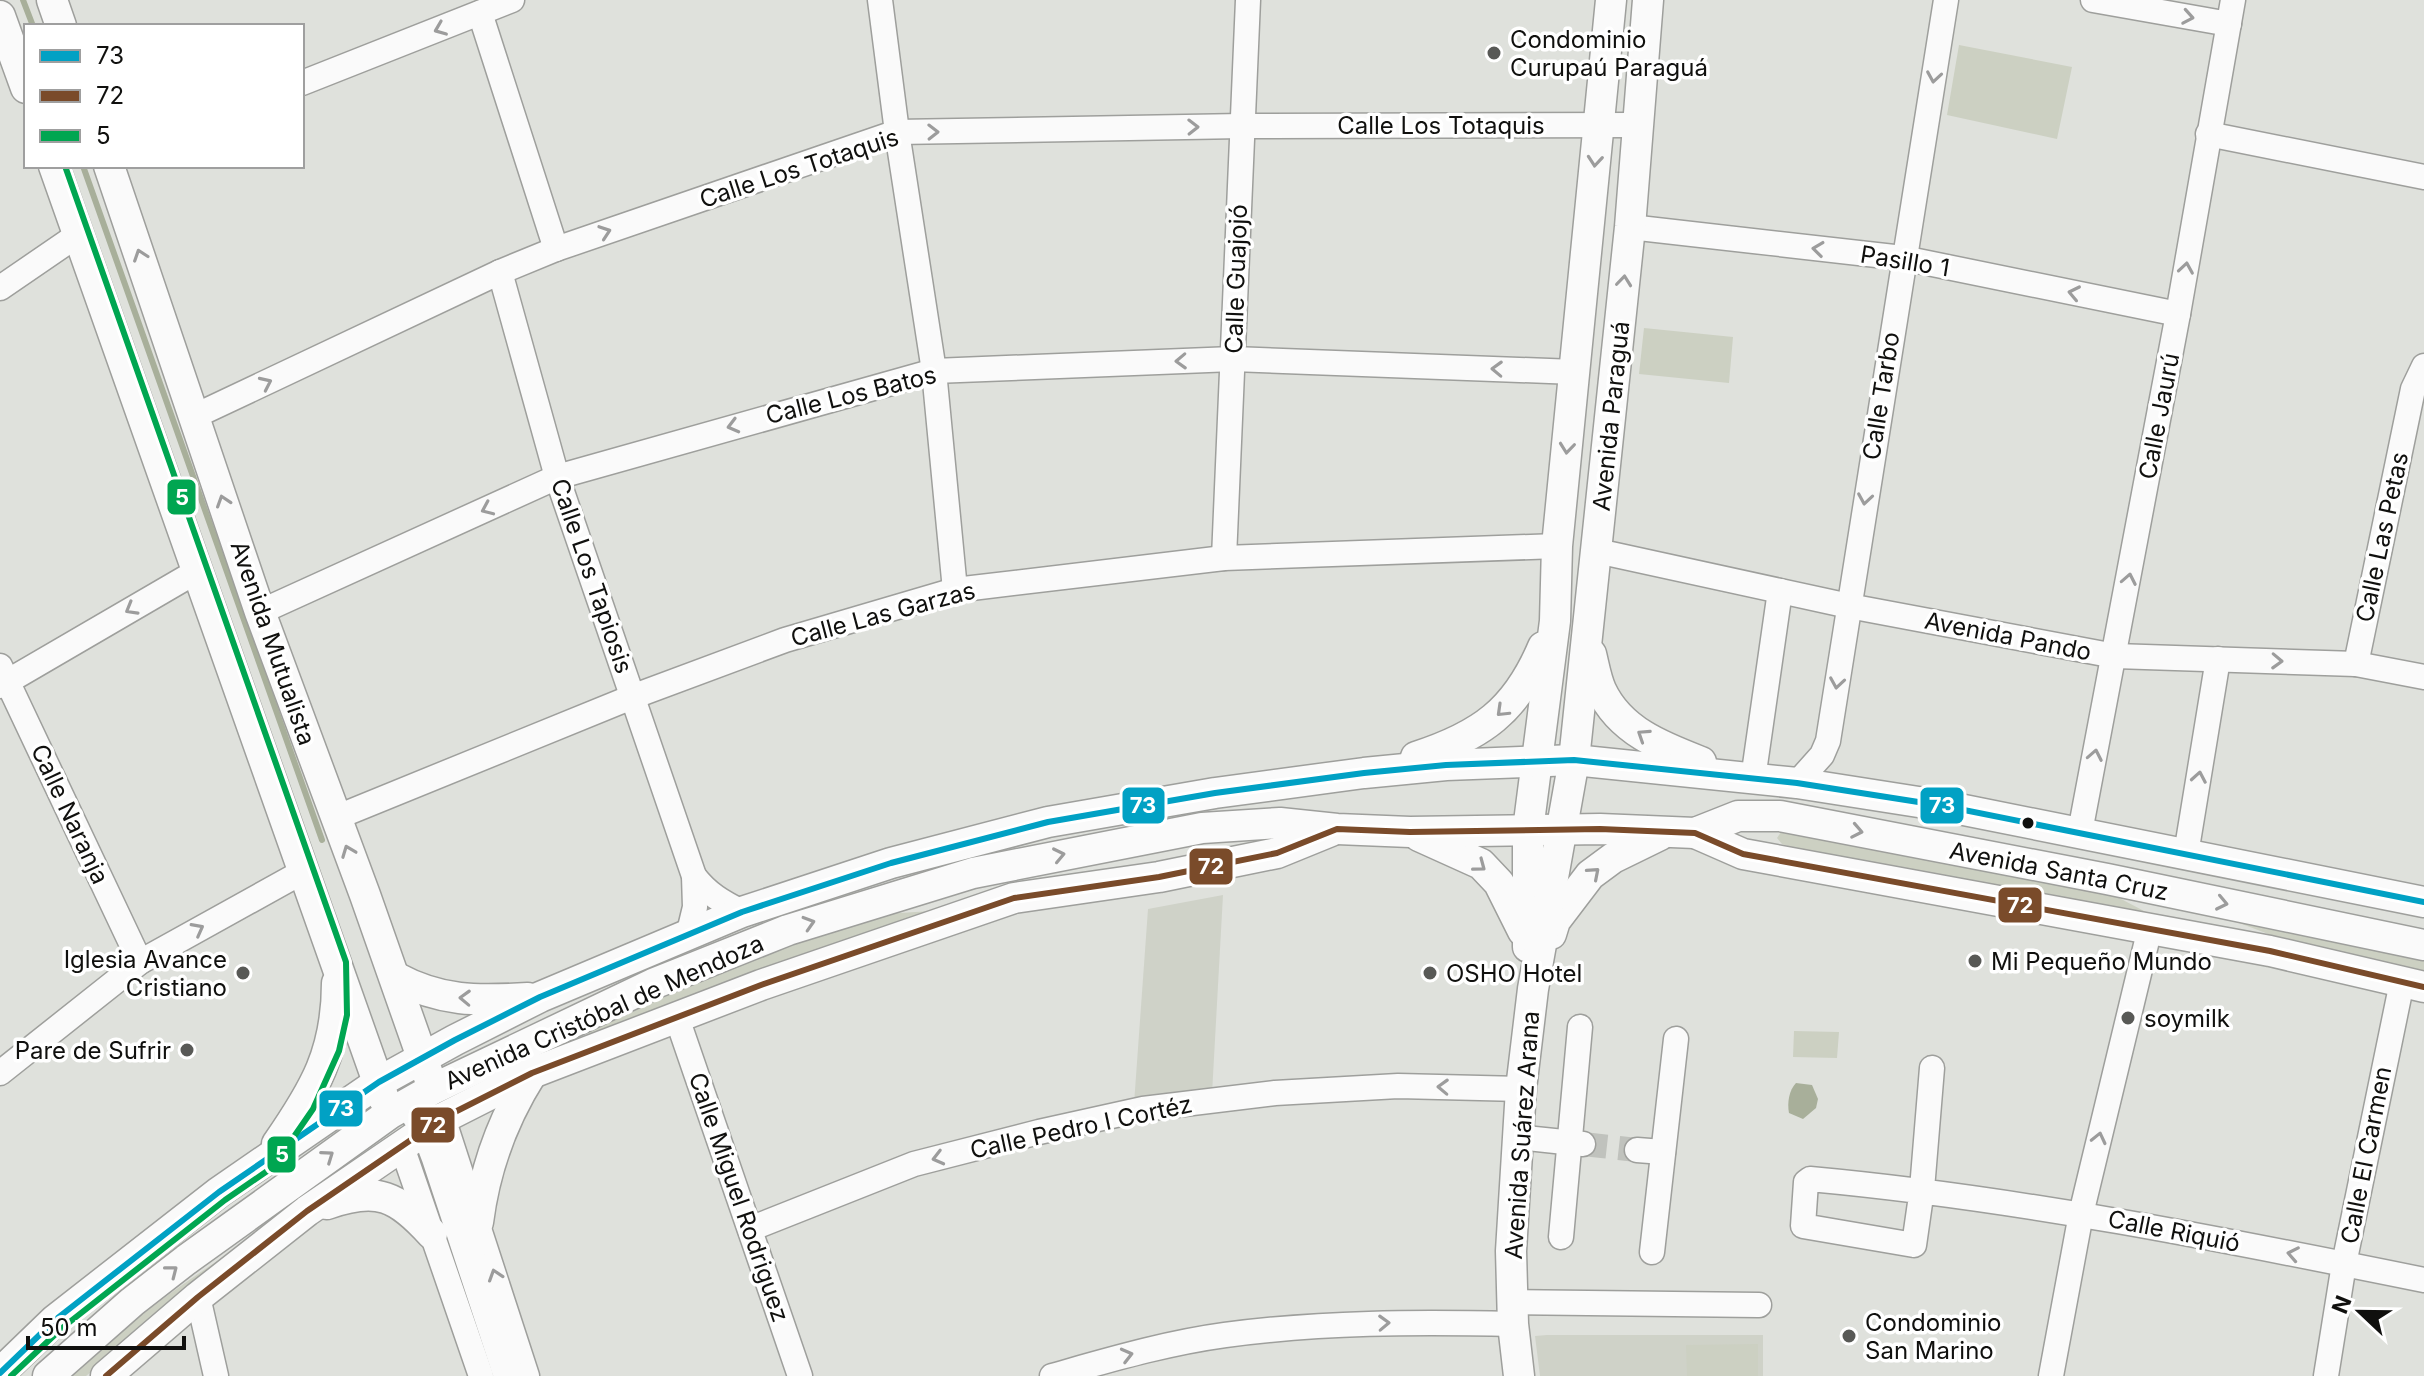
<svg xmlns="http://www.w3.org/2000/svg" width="2424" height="1376" font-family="Inter,sans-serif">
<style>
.built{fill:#cfd2c8}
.green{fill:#ccd0c2}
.water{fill:#a8af9a}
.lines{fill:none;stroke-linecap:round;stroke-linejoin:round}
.stream{stroke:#a8af9a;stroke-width:6}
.minor-tunnel{stroke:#c0c2bd;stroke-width:24;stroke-dasharray:24 12;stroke-linecap:butt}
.minor-casing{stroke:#9e9f9c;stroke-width:27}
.major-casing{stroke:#9e9f9c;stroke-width:33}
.minor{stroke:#fafafa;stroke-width:24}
.major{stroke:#fafafa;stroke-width:30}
.bus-1-casing{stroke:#fff;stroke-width:12}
.bus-2-casing{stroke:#fff;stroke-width:12}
.bus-3-casing{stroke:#fff;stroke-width:12}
.bus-1{stroke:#01a1c4;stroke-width:6}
.bus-2{stroke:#7a4b2a;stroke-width:6}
.bus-3{stroke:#00a651;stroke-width:6}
.oneway{stroke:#9c9c9c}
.poi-dot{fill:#585956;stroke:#fff;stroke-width:3}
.bus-dot{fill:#10100e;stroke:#fff;stroke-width:3}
.labels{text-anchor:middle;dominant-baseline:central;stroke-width:7;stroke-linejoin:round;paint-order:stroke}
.poi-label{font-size:24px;fill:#10100e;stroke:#fff;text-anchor:start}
.street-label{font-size:24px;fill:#10100e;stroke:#fff}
.line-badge{stroke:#fff;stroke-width:3}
.badge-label{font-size:22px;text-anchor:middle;font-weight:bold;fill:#fff}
</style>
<rect width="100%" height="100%" fill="#dfe1dc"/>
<!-- built -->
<g class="built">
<path d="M1223,895L1212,1094L1134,1104L1148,909Z"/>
<path d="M1547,1335H1763V1376H1540L1535,1336Z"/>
</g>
<!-- green -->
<g class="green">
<path d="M1959,45L2072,67L2057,139L1947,115Z"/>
<path d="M1644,328L1733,337L1729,383L1639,374Z"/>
<path d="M1781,832L2106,891L2161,920L1791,847L1782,844L1777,838Z"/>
<path d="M946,910L572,1044L640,999L787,940L885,914Z"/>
<path d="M2213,913L2424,954V975L2326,956Z"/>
<path d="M1794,1031L1839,1032L1837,1058L1793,1057Z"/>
<path d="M244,1244L86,1376H68C126,1325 178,1285 244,1244Z"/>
<path d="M1758,1344V1376H1687L1686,1345Z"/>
</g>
<!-- water -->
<path class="water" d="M1796,1083L1812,1085L1818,1099L1816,1108L1803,1119L1789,1113C1787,1103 1789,1090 1796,1083Z"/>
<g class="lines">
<!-- stream -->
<g class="stream">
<path d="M23,0L33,26"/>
<path d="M83,166L322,840"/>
</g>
<!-- minor-tunnel -->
<path class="minor-tunnel" d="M1583,1144L1637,1150"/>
<defs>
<g id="minor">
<path d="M880,0L897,132L934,371L955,590"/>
<path d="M2093,0L2229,24"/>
<path d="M480,13L556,249"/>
<path d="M302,83L512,0"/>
<path d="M2208,134L2424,177"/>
<path d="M1630,227L1903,258L2178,314"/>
<path d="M500,272L557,477L694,876L695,907L689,932"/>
<path d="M0,288L79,234"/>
<path d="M195,416L500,272L556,249L897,132L1242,126L1639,125"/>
<path d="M1597,551L1849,606L2115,656L2356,664L2424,677"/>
<path d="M1224,558L1248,0"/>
<path d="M260,612L557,477L934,371L1233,359L1575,372"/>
<path d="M2356,664L2413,389L2424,366"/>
<path d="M0,666L140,962"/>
<path d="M0,686L199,570"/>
<path d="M1753,779L1780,591"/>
<path d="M1797,783L1822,755L1828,741L1946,0"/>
<path d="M335,818L632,697L785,640L955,590L1224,558L1557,546"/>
<path d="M2080,832L2178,314L2233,0"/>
<path d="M2186,854L2218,659"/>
<path d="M694,876C708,894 722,902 742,912"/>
<path d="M677,1018L800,1376"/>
<path d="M1932,1068L1922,1189L1914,1245L1803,1226L1806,1182L1810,1179C2017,1198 2221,1239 2424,1280"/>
<path d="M0,1073L140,962L304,871"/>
<path d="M443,1118L527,1376"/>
<path d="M1517,1137L1583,1144"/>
<path d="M401,1144L481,1376"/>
<path d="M1637,1150L1663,1152"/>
<path d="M750,1229L914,1164L1039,1132L1143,1109L1275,1093L1398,1086L1521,1089"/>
<path d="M1561,1237L1580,1027"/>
<path d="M1652,1252L1676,1039"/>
<path d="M198,1297L216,1376"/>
<path d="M1513,1302L1759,1305"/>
<path d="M1052,1376C1109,1360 1166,1343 1225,1335C1321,1322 1417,1322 1513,1324"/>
<path d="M2051,1376L2081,1214L2150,928"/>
<path d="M2326,1376L2344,1264L2402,982"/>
</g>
<g id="major">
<path d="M52,0L61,26"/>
<path d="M0,16L26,88"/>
<path d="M54,166L384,1099"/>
<path d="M109,166L260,612L365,895L429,1077"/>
<path d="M1591,654C1594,666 1596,679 1601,690C1620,731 1662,747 1701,762"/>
<path d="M1416,757C1481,736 1516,711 1543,647"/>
<path d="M1695,833L1743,854L2270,951L2424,987"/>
<path d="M1419,836L1481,864L1499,883L1523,931"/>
<path d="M1551,934L1555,921L1590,875L1613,858L1660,835"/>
<path d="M1528,947V830L1555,621L1557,546L1611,0"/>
<path d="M395,977C441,1002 477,1001 528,998"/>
<path d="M416,1114L426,1129L437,1158L509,1376"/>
<path d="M277,1144C315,1089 337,1052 337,983"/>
<path d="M327,1204C378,1186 397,1196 432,1234"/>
<path d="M478,1222C485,1167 502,1120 532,1073"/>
<path d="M0,1373L55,1320L219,1192L379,1082L455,1040L540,997L742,912L891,863L1048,822L1215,793L1364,773L1446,765L1574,760L1797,783L1944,806L2424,902"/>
<path d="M48,1376L132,1302L186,1260L389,1114L433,1089L653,984L788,930L973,873L1202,828L1280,823L1337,829L1410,832L1600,829L1695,833L1738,816H1780L2107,879L2424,945"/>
<path d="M106,1376L198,1297L307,1211L443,1118L532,1073L761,985L1014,898L1159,877L1277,853L1331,831"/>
<path d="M1519,1376L1513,1324L1511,1251L1521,1089L1533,989L1574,760L1630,227L1648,0"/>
</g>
</defs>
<!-- minor casing -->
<use href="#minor" class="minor-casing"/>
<!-- major casing -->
<use href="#major" class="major-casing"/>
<!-- minor -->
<use href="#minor" class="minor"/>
<!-- major -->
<use href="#major" class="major"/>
<defs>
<path id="bus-1" d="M0,1373L55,1320L219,1192L379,1082L455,1040L540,997L742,912L891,863L1048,822L1215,793L1364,773L1446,765L1574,760L1797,783L1944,806L2424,902"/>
<path id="bus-2" d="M106,1376L198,1297L307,1211L443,1118L532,1073L761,985L1014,898L1159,877L1277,853L1337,829L1410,832L1600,829L1695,833L1743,854L2270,951L2424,987"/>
<path id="bus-3" d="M11,1376L62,1328L225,1200L273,1167L313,1109L339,1051L347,1015L346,962L65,166"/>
</defs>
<!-- bus-1 casing -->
<use href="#bus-1" class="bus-1-casing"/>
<!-- bus-2 casing -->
<use href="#bus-2" class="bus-2-casing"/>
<!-- bus-3 casing -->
<use href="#bus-3" class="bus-3-casing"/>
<!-- bus-1 -->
<use href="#bus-1" class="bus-1"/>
<!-- bus-2 -->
<use href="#bus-2" class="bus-2"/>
<!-- bus-3 -->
<use href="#bus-3" class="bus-3"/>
</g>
<!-- one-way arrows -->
<defs><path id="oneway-chevron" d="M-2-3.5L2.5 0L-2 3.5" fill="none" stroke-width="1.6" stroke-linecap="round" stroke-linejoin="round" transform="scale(2)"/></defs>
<g class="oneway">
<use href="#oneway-chevron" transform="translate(2188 17) rotate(10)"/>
<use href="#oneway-chevron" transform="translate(440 29) rotate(158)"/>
<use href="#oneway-chevron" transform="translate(1934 77) rotate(99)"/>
<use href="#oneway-chevron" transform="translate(1193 127) rotate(-1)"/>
<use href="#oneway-chevron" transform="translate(933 132) rotate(-1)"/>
<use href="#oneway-chevron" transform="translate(1595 161) rotate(95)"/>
<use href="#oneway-chevron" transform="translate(605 232) rotate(-19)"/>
<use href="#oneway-chevron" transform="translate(1818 249) rotate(-173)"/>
<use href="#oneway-chevron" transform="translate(140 255) rotate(-109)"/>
<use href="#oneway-chevron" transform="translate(2186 268) rotate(-81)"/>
<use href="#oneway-chevron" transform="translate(1624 281) rotate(-84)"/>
<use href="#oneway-chevron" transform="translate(2074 293) rotate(-168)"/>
<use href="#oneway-chevron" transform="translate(1181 361) rotate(178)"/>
<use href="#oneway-chevron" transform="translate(1497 369) rotate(-178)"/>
<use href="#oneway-chevron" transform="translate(266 383) rotate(-25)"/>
<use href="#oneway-chevron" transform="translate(733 426) rotate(165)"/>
<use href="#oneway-chevron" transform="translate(1567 448) rotate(96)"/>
<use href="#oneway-chevron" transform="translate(1865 499) rotate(99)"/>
<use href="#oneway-chevron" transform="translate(223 501) rotate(-108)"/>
<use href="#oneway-chevron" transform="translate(487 509) rotate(156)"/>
<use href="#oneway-chevron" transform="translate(2129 579) rotate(-79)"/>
<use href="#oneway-chevron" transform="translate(131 609) rotate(150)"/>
<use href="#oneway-chevron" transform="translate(2277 661) rotate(2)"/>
<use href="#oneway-chevron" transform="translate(1837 683) rotate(99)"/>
<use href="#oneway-chevron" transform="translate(1502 711) rotate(136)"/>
<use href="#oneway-chevron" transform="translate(1643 735) rotate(-147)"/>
<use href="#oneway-chevron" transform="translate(2095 755) rotate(-79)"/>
<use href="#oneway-chevron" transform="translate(2199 777) rotate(-80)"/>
<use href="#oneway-chevron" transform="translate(1857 831) rotate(11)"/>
<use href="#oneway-chevron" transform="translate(348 851) rotate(-111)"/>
<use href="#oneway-chevron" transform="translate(1059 855) rotate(-12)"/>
<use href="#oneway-chevron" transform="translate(1480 866) rotate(37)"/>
<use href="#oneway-chevron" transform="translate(1594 873) rotate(-41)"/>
<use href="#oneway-chevron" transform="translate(2222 903) rotate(12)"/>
<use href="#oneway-chevron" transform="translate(809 923) rotate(-17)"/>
<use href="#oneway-chevron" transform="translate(198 929) rotate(-28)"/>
<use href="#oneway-chevron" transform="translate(465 998) rotate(-178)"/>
<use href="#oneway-chevron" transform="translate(1443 1087) rotate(-178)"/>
<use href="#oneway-chevron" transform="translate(2099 1138) rotate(-77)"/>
<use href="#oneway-chevron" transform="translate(328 1156) rotate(-35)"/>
<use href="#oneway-chevron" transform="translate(938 1158) rotate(166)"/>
<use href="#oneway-chevron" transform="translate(2293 1254) rotate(-169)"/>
<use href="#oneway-chevron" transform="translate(172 1271) rotate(-38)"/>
<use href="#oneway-chevron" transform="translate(495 1275) rotate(-108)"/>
<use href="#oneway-chevron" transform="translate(1384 1323) rotate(-2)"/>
<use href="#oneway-chevron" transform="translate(1127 1355) rotate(-14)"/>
</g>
<!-- markers -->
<g class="poi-dot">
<circle cx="1494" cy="53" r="8"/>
<circle cx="1975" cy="961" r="8"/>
<circle cx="243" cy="973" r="8"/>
<circle cx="1430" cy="973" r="8"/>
<circle cx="2128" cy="1018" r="8"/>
<circle cx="187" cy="1050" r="8"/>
<circle cx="1849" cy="1336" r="8"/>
</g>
<circle class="bus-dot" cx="2028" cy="823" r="7"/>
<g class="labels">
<!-- poi labels -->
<g class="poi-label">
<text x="1510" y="39">Condominio<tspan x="1510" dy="28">Curupaú Paraguá</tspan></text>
<text x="227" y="959" text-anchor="end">Iglesia Avance<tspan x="227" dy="28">Cristiano</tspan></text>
<text x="1991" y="961">Mi Pequeño Mundo</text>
<text x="1446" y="973">OSHO Hotel</text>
<text x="2144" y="1018">soymilk</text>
<text x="171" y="1050" text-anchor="end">Pare de Sufrir</text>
<text x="1865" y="1322">Condominio<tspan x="1865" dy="28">San Marino</tspan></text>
</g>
<!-- street labels -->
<g class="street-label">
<text x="1441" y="125">Calle Los Totaquis</text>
<text transform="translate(799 168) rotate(-18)">Calle Los Totaquis</text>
<text transform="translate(1905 261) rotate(9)">Pasillo 1</text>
<text transform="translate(1236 279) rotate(-88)">Calle Guajojó</text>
<text transform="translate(851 395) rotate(-14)">Calle Los Batos</text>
<text transform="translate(1881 396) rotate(-81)">Calle Tarbo</text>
<text transform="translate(1611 416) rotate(-84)">Avenida Paraguá</text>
<text transform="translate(2159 416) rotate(-79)">Calle Jaurú</text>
<text transform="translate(2382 537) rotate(-78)">Calle Las Petas</text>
<text transform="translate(592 576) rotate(71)">Calle Los Tapiosis</text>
<text transform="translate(883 614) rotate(-15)">Calle Las Garzas</text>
<text transform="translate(2008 636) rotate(11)">Avenida Pando</text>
<text transform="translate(273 643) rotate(71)">Avenida Mutualista</text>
<text transform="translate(70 814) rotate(65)">Calle Naranja</text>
<text transform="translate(2059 871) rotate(11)">Avenida Santa Cruz</text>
<text transform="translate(604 1012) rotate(-24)">Avenida Cristóbal de Mendoza</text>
<text transform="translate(1081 1127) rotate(-12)">Calle Pedro I Cortéz</text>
<text transform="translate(1522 1135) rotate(-86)">Avenida Suárez Arana</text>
<text transform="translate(2366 1155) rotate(-79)">Calle El Carmen</text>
<text transform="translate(739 1197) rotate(71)">Calle Miguel Rodriguez</text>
<text transform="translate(2174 1231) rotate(11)">Calle Riquió</text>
</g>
</g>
<g class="line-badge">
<rect x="166" y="478" width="31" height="38" rx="8" fill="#00a651"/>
<rect x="1121" y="786" width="45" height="39" rx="8" fill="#01a1c4"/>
<rect x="1919" y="786" width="46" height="39" rx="8" fill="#01a1c4"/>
<rect x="1188" y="847" width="46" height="39" rx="8" fill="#7a4b2a"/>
<rect x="1997" y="886" width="46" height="38" rx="8" fill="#7a4b2a"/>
<rect x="318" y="1089" width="46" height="39" rx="8" fill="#01a1c4"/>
<rect x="410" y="1106" width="46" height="38" rx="8" fill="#7a4b2a"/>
<rect x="266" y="1135" width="31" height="39" rx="8" fill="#00a651"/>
</g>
<g class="badge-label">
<text x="182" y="505">5</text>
<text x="1143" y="813">73</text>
<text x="1942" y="813">73</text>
<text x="1211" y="874">72</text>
<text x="2020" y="913">72</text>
<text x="341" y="1116">73</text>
<text x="433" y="1133">72</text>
<text x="282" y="1162">5</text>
</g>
<!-- legend -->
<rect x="24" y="24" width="280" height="144" fill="#ffffff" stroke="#9f9f9f" stroke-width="2"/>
<rect x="40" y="50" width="40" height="12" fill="#01a1c4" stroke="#9f9f9f" stroke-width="2"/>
<text x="96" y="64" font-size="24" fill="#10100e">73</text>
<rect x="40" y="90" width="40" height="12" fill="#7a4b2a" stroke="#9f9f9f" stroke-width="2"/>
<text x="96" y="104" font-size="24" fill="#10100e">72</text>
<rect x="40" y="130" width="40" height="12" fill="#00a651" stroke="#9f9f9f" stroke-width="2"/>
<text x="96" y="144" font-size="24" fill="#10100e">5</text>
<!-- north arrow -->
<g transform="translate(2360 1312) rotate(292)" stroke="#ffffff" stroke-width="6" paint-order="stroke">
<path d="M0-6L14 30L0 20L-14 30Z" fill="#10100e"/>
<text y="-12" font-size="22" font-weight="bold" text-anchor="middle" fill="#10100e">N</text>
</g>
<!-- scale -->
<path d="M28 1336v12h156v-12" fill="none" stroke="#10100e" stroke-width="4"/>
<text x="40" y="1336" font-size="24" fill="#10100e" stroke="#ffffff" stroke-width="6" paint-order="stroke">50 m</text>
</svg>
